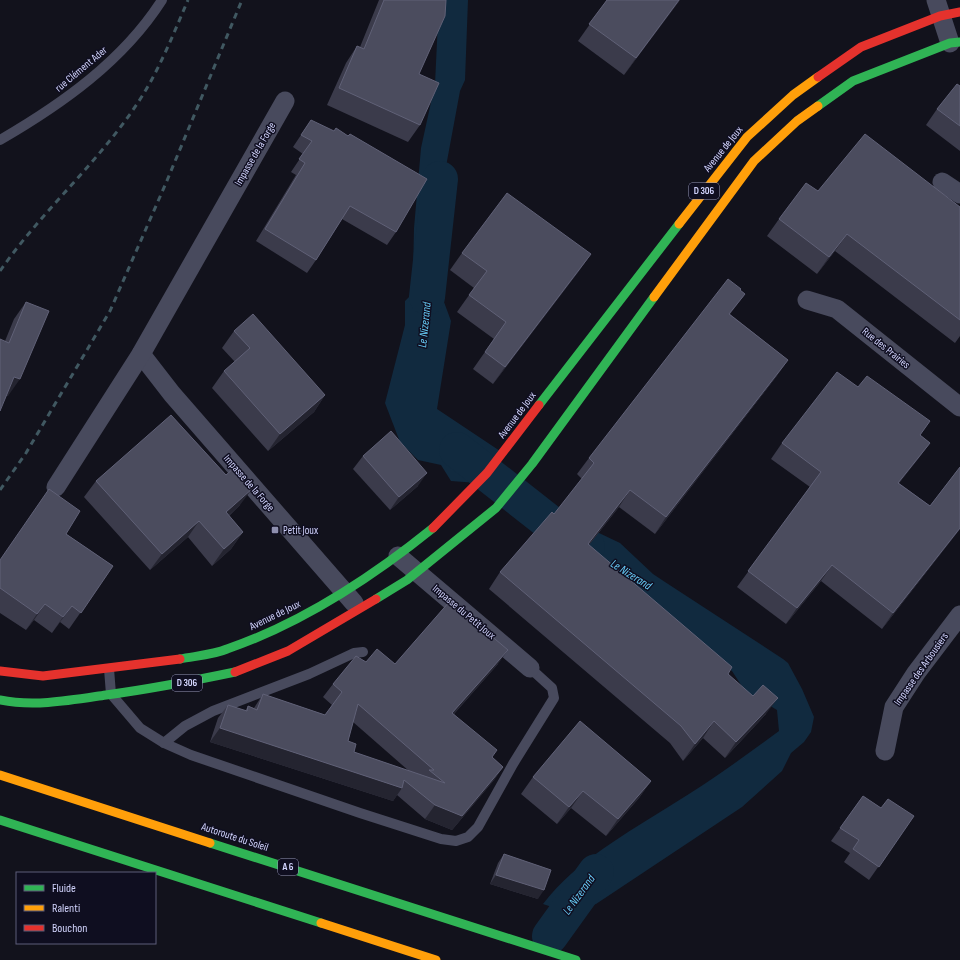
<svg xmlns="http://www.w3.org/2000/svg" width="960" height="960" font-family="'Sofia Sans Condensed',sans-serif">
<style>
.water{fill:#112a3f}
.lines{fill:none;stroke-linecap:round;stroke-linejoin:round}
.river{stroke:#112a3f;stroke-width:36}
.lane{stroke:#484a5d;stroke-width:10}
.street{stroke:#484a5d;stroke-width:19}
.fast{stroke:#30b455;stroke-width:9}
.slow{stroke:#ff9f0a;stroke-width:9}
.jam{stroke:#e5322d;stroke-width:9}
.rail{stroke:#405861;stroke-width:3;stroke-dasharray:6 5;stroke-linecap:butt}
.wall{fill:#3b3b4b;fill-rule:evenodd}
.shaded-wall{fill:#242430}
.building{fill:#4b4c5e;stroke:#606177;fill-rule:evenodd}
.poi-dot{fill:#8e8fae;stroke:#0f0e20;stroke-width:1.5}
.labels{text-anchor:middle;dominant-baseline:central;stroke-width:3;stroke-linejoin:round;paint-order:stroke}
.shield{fill:#0f0e20;stroke:#9798ba;stroke-width:1}
.shield-label{font-size:10px;font-weight:bold;fill:#d1d3fc}
.street-label{font-size:11px;fill:#d1d3fc;stroke:#0f0e20}
.poi-label{font-size:11px;fill:#d1d3fc;stroke:#0f0e20;text-anchor:start}
.water-label{font-size:12px;font-style:italic;fill:#66c9f4;stroke:#0f0e20}
</style>
<rect width="100%" height="100%" fill="#12121c"/>
<!-- water -->
<g class="water">
<path d="M439,0H468L465,80L460,91L432,242L437,283L451,321L437,409L500,451L478,483L451,481L441,465L418,460L400,442L385,403L405,325V301L414,292L417,274H413L414,228L421,148L435,84Z"/>
<path d="M599,533L620,543L653,574L665,582L783,659L788,663L802,689L814,717L811,732L804,742L791,753L782,771L742,807L596,904L567,912L543,904C577,860 626,834 673,804C709,782 744,757 779,731L777,710L745,691L732,671L581,554L591,540Z"/>
</g>
<g class="lines">
<!-- river -->
<g class="river">
<path d="M427,297L440,179"/>
<path d="M457,450L559,530L587,547"/>
<path d="M550,936L596,872"/>
</g>
<!-- lane -->
<g class="lane">
<path d="M0,140C62,104 123,61 162,0"/>
<path d="M109,669L111,694L140,728L164,743L191,755L360,813L441,839L456,841L468,837L478,827L513,764L554,698L552,688L530,668"/>
<path d="M164,743L185,726L213,711L309,674L354,653L363,652"/>
</g>
<!-- street -->
<g class="street">
<path d="M936,0L950,43"/>
<path d="M942,182L960,194"/>
<path d="M807,300L837,309L960,407"/>
<path d="M141,354L172,394L354,603"/>
<path d="M56,487L141,354L285,101"/>
<path d="M398,556L530,668"/>
<path d="M885,751L894,707L916,673L960,615"/>
</g>
<!-- fast -->
<g class="fast">
<path d="M818,106L853,81L950,43L960,42"/>
<path d="M539,405L679,224"/>
<path d="M376,599L407,580L496,508L532,464L654,297"/>
<path d="M180,659C195,656 213,655 227,649C303,623 371,578 433,528"/>
<path d="M0,700C35,707 72,700 106,695C150,689 192,681 235,672"/>
<path d="M0,820L321,923"/>
<path d="M210,843L576,960"/>
</g>
<!-- slow -->
<g class="slow">
<path d="M679,224L747,137L793,95L818,77"/>
<path d="M654,297L754,161L797,121L818,106"/>
<path d="M0,775L210,843"/>
<path d="M321,923L436,960"/>
</g>
<!-- jam -->
<g class="jam">
<path d="M818,77L861,47L940,16L960,12"/>
<path d="M433,528L487,473L539,405"/>
<path d="M0,671L43,676L180,659"/>
<path d="M235,672L288,651L376,599"/>
</g>
<!-- rail -->
<g class="rail">
<path d="M0,271C41,212 97,164 137,104C158,73 173,35 188,0"/>
<path d="M0,490L26,453L110,311L166,183L242,0"/>
</g>
</g>
<!-- wall -->
<g class="wall">
<path d="M379,0H446L419,74L420,125L408,142L327,105L346,63L357,46L360,47Z"/>
<path d="M607,0H680L624,75L578,41Z"/>
<path d="M960,86V151L926,125L937,109Z"/>
<path d="M311,120L396,232L387,245L342,219L316,260L307,273L256,241L296,175L291,172L303,154L293,147Z"/>
<path d="M818,191L960,207V336L955,343L835,251L817,274L767,236L779,219Z"/>
<path d="M462,253L591,254L579,271L493,384L473,369L494,339L457,312L474,288L450,270Z"/>
<path d="M740,290L745,294L730,314L788,360L776,377L655,534L619,507L589,545L728,674L766,714L725,758L703,738L683,761L670,743L489,589L500,572L554,514L582,479L577,474L589,458Z"/>
<path d="M26,302L8,396H6L5,341L14,319Z"/>
<path d="M234,331L325,395L314,412L268,451L212,388L224,371L235,362L222,348Z"/>
<path d="M858,387L930,421L920,435L930,443L918,459L899,483L930,506L960,467V529L882,629L821,581L786,624L737,587L810,487L771,459L782,443Z"/>
<path d="M363,456L418,486L390,510L353,469Z"/>
<path d="M96,481L240,505L229,516L243,532L231,549L212,566L188,537L150,570L84,497Z"/>
<path d="M66,534L113,566L69,629L60,622L52,633L34,620L26,630L0,613V560Z"/>
<path d="M366,662L395,664H498L454,714L492,757L503,767L494,780L452,830L425,819L397,795L393,801L210,742L218,718L228,705L245,711L248,706L254,708L263,694L325,715L332,705L323,697L333,684ZM353,722L409,771L354,752L348,741Z"/>
<path d="M533,777L651,781L639,798L606,836L571,808L557,824L521,794Z"/>
<path d="M863,796L881,808L914,816L869,880L844,862L850,853L831,841Z"/>
<path d="M504,854L538,899L490,884L498,863Z"/>
</g>
<!-- shaded-wall -->
<g class="shaded-wall">
<path d="M679,0H680L624,75L636,58Z"/>
<path d="M847,234L835,251L817,274L829,257Z"/>
<path d="M591,254L579,271L493,384L505,367Z"/>
<path d="M745,294L718,330L729,314Z"/>
<path d="M788,360L776,377L655,534L666,517Z"/>
<path d="M14,377L20,379L8,396L2,394Z"/>
<path d="M325,395L314,412L268,451L280,434Z"/>
<path d="M930,443L918,459L887,499L898,483Z"/>
<path d="M427,473L418,486L390,510L399,497Z"/>
<path d="M252,489L240,505L214,529L226,512Z"/>
<path d="M630,490L619,507L576,561L588,544Z"/>
<path d="M199,521L188,537L150,570L162,554Z"/>
<path d="M960,528V529L882,629L893,613Z"/>
<path d="M243,532L231,549L212,566L224,549Z"/>
<path d="M832,565L821,581L786,624L797,608Z"/>
<path d="M45,604L34,620L26,630L37,614Z"/>
<path d="M72,606L60,622L52,633L63,617Z"/>
<path d="M508,650L498,664L443,726L452,713Z"/>
<path d="M778,698L766,714L725,758L736,742Z"/>
<path d="M714,721L703,738L683,761L695,744Z"/>
<path d="M220,728L402,788L393,801L210,742Z"/>
<path d="M503,767L494,780L452,830L425,819L435,805Z"/>
<path d="M651,781L639,798L606,836L618,819Z"/>
<path d="M583,791L571,808L557,824L569,807Z"/>
<path d="M496,875L544,890L538,899L490,884Z"/>
</g>
<!-- building -->
<g class="building">
<path d="M384,0H446L445,16L419,74L439,83L420,125L339,88L357,46L364,49Z"/>
<path d="M607,0H679L636,58L589,24Z"/>
<path d="M957,84L960,86V126L937,109Z"/>
<path d="M311,120L334,131L336,128L348,136L350,134L427,179L396,232L350,206L316,260L265,229L305,163L299,159L312,141L301,135Z"/>
<path d="M865,134L960,207V320L847,234L829,257L779,219L806,183L818,191Z"/>
<path d="M507,193L591,254L505,367L485,352L506,322L469,295L487,271L462,253Z"/>
<path d="M728,279L741,289L740,290L745,294L729,314L788,360L666,517L630,490L588,544L732,667L728,674L753,696L763,685L778,698L736,742L714,721L695,744L681,726L500,572L552,512L554,514L594,463L589,458Z"/>
<path d="M26,302L49,311L20,379L14,377L0,411V339L9,343Z"/>
<path d="M253,314L325,395L280,434L224,371L250,348L234,331Z"/>
<path d="M837,372L858,387L867,376L930,421L920,435L930,443L898,483L930,506L960,467V528L893,613L832,565L797,608L748,571L821,472L782,443Z"/>
<path d="M171,415L226,475L234,468L252,489L226,512L243,532L224,549L199,521L162,554L96,481Z"/>
<path d="M391,431L427,473L399,497L363,456Z"/>
<path d="M49,489L80,511L66,534L113,566L81,613L72,606L63,617L45,604L37,614L0,588V560Z"/>
<path d="M450,601L508,650L452,713L497,750L492,757L503,767L462,816L435,805L404,780L402,788L220,728L228,705L247,711L248,706L257,710L263,694L325,715L342,692L333,684L356,656L366,662L377,649L395,664ZM358,704L434,770H429L445,783L354,752L356,744L348,741Z"/>
<path d="M580,721L651,781L618,819L583,791L569,807L533,777Z"/>
<path d="M863,796L881,808L888,799L914,816L879,867L853,849L859,840L840,828Z"/>
<path d="M504,854L551,870L544,890L496,875Z"/>
</g>
<!-- markers -->
<rect class="poi-dot" x="271" y="526" width="8" height="8" rx="2"/>
<g class="labels">
<!-- shield labels -->
<g class="shield">
<rect x="689" y="183" width="30" height="16" rx="3"/>
<rect x="172" y="675" width="30" height="16" rx="3"/>
<rect x="278" y="859" width="20" height="16" rx="3"/>
</g>
<g class="shield-label">
<text x="704" y="191">D 306</text>
<text x="187" y="683">D 306</text>
<text x="288" y="867">A 6</text>
</g>
<!-- street labels -->
<g class="street-label">
<text transform="translate(81 69) rotate(-40)">rue Clément Ader</text>
<text transform="translate(723 149) rotate(-51)">Avenue de Joux</text>
<text transform="translate(255 154) rotate(-60)">Impasse de la Forge</text>
<text transform="translate(886 348) rotate(39)">Rue des Prairies</text>
<text transform="translate(517 415) rotate(-53)">Avenue de Joux</text>
<text transform="translate(249 483) rotate(49)">Impasse de la Forge</text>
<text transform="translate(464 612) rotate(40)">Impasse du Petit Joux</text>
<text transform="translate(275 615) rotate(-26)">Avenue de Joux</text>
<text transform="translate(921 669) rotate(-55)">Impasse des Arbousiers</text>
<text transform="translate(235 837) rotate(18)">Autoroute du Soleil</text>
</g>
<!-- poi labels -->
<g class="poi-label">
<text x="283" y="530">Petit Joux</text>
</g>
<!-- water labels -->
<g class="water-label">
<text transform="translate(425 325) rotate(-84)">Le Nizerand</text>
<text transform="translate(631 575) rotate(32)">Le Nizerand</text>
<text transform="translate(579 895) rotate(-54)">Le Nizerand</text>
</g>
</g>
<!-- legend -->
<rect x="16" y="872" width="140" height="72" fill="#0f0e20" stroke="#5d5d78"/>
<rect x="24" y="885" width="20" height="6" fill="#30b455" stroke="#5d5d78"/>
<text x="52" y="892" font-size="12" fill="#d1d3fc">Fluide</text>
<rect x="24" y="905" width="20" height="6" fill="#ff9f0a" stroke="#5d5d78"/>
<text x="52" y="912" font-size="12" fill="#d1d3fc">Ralenti</text>
<rect x="24" y="925" width="20" height="6" fill="#e5322d" stroke="#5d5d78"/>
<text x="52" y="932" font-size="12" fill="#d1d3fc">Bouchon</text>
</svg>
